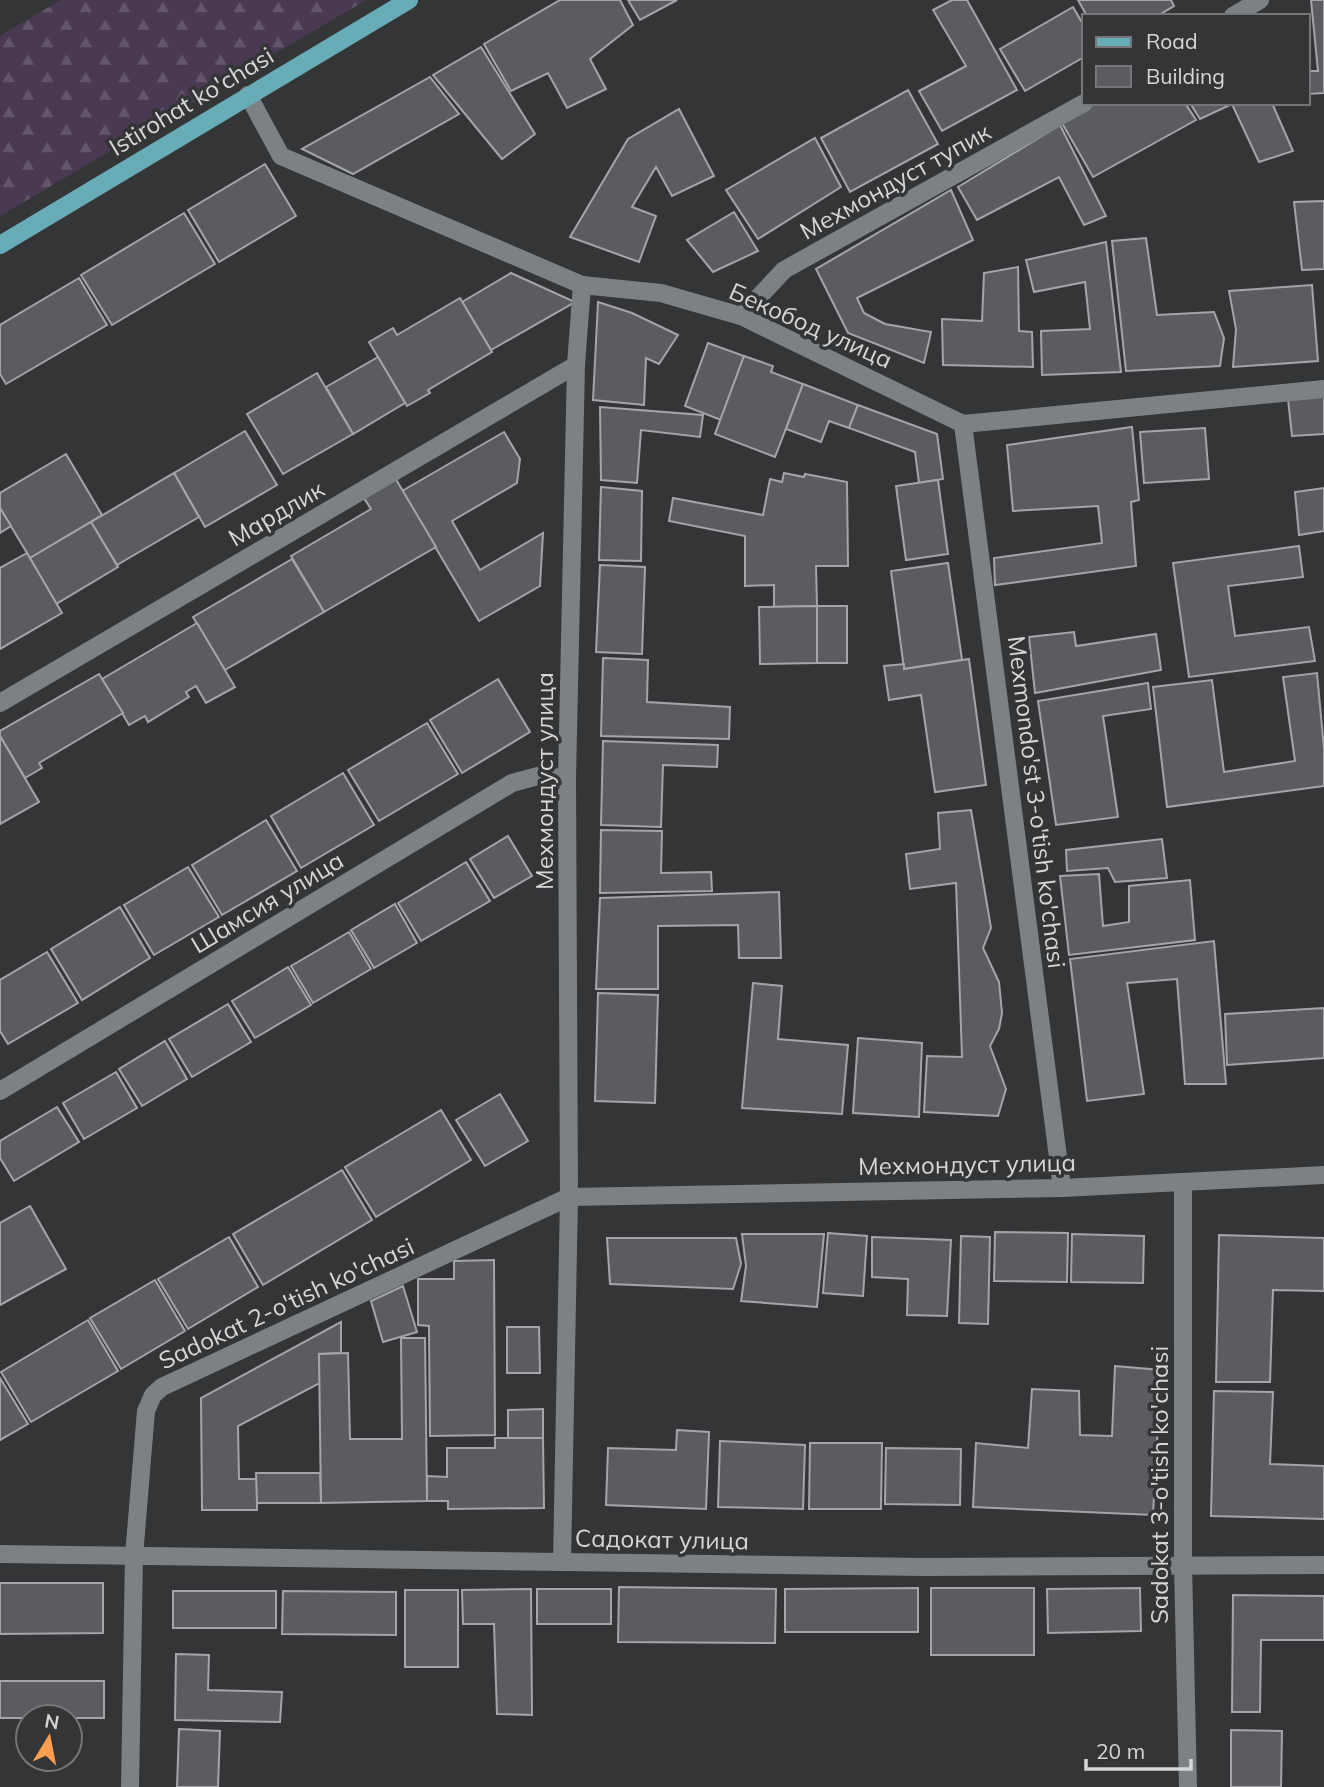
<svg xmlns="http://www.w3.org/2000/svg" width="1324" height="1787" font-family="Mulish,sans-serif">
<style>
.forest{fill:url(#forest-firs)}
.building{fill:#5b5c5f;stroke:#a4a5a8;stroke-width:2}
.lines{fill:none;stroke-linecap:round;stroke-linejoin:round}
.minor{stroke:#7e8183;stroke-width:18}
.major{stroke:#68acb7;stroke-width:18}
.labels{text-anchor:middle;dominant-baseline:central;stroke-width:7;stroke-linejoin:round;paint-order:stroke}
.street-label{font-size:24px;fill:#d6d7d8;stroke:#333537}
</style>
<defs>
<pattern id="forest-firs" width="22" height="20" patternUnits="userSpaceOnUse" patternTransform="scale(1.75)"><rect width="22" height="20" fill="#4a3953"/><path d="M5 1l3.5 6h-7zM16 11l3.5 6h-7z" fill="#63556b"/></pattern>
</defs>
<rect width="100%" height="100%" fill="#333537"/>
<!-- forest -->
<path class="forest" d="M61,0H366L0,216V36Z"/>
<!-- building -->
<g class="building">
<path d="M560,0H620L633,25L590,59L606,89L567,108L548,73L511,91L484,44Z"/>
<path d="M628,0H677L640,20Z"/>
<path d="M952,0H967L1017,90L942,131L919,91L966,66L933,10Z"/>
<path d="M1078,0H1171L1174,6L1157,16H1087Z"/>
<path d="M1311,0H1324V93L1308,94V71H1318Z"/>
<path d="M1073,7L1084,26V57L1025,91L1000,49Z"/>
<path d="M481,47L535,134L502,159L433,75Z"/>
<path d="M430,77L459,114L353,174L302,149Z"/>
<path d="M908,90L938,144L850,192L821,138Z"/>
<path d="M1096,103H1185L1196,120L1093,177L1062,123Z"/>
<path d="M1190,103H1272L1293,151L1259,162L1232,104L1200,119Z"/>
<path d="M679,109L714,176L672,196L656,167L632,207L656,216L639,262L570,237L628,139Z"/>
<path d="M1060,125L1106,216L1084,225L1059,177L977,220L958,187Z"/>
<path d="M815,138L841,187L758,239L726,190Z"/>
<path d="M265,164L296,216L219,262L188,210Z"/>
<path d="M951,190L973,240L857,298L864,313L885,324L931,332L924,363L848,333L816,269Z"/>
<path d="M1324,201V269L1302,270L1294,202Z"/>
<path d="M734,212L758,251L713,272L687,240Z"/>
<path d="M184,213L215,264L112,325L81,275Z"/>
<path d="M1146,238L1157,315L1214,312L1224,338L1220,366L1126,371L1112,241Z"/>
<path d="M1106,242L1121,372L1042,375L1041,331L1090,329L1085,282L1034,292L1026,260Z"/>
<path d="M1018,267L1019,331L1032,332L1033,367L943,365L942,319L982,321L984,273Z"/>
<path d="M511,273L575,302L491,350L462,302Z"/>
<path d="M79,278L107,325L6,384L0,374V325Z"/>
<path d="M1312,285L1318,361L1233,367L1236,329L1229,291Z"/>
<path d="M460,298L492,352L428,390L430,393L407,406L369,342L393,328L397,335Z"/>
<path d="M598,302L632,313L678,335L659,364L646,358L644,405L593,400Z"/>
<path d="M708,343L744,356L721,420L685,406Z"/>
<path d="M744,356L773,366L771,372L803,384L775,457L715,434Z"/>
<path d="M378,357L405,403L353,434L326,387Z"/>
<path d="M317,373L353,434L283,474L247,414Z"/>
<path d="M803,384L858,405L849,428L829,421L821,442L786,429Z"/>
<path d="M1324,395V434L1292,436L1288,399Z"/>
<path d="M858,405L937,434L943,479L919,483L915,452L849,428Z"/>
<path d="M600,407L703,415L700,437L641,430L637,483L601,480Z"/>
<path d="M1132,427L1139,500L1131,502L1136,566L995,585L994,558L1102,543L1098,506L1013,511L1007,445Z"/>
<path d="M1205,428L1209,479L1144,483L1140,432Z"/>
<path d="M245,431L277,485L205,527L174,473Z"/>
<path d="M504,432L520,459L517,483L452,521L480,570L543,533L540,586L479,621L402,491Z"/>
<path d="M66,454L102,515L30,558L0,508V493Z"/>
<path d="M174,473L199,517L117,565L91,522Z"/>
<path d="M784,473L804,477L805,474L847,482L848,566H816L817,606L774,607V585L745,586V536L669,521L673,498L763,515L770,479L782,482Z"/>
<path d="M394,476L436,547L324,612L291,556L371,509L362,495Z"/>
<path d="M938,480L948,554L906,560L896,486Z"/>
<path d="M601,487L642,491L641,561L599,560Z"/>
<path d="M1324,488V531L1299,535L1295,492Z"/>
<path d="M0,508L11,526L0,533Z"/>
<path d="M91,522L118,567L56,604L30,558Z"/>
<path d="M1299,546L1303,577L1228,586L1235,636L1309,627L1315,661L1189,677L1173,563Z"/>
<path d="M27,553L62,613L0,649V568Z"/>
<path d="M292,559L324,612L225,670L193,617Z"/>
<path d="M948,563L962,660L904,669L891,571Z"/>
<path d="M600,565L645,567L642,654L596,652Z"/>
<rect x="817" y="606" width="30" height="57"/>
<path d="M817,606V663L760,664L759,607Z"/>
<path d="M197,623L235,687L206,703L196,686L186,692L189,697L148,722L145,716L129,725L102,679Z"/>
<path d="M1074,632L1076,646L1156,634L1161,670L1035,693L1029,637Z"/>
<path d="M603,658L648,660L647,702L730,707L729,739L601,736Z"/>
<path d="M969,659L986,785L935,792L921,695L889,700L884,666L904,664V669Z"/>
<path d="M1317,673L1324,749V786L1167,807L1153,687L1212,680L1224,772L1295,761L1283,677Z"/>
<path d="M99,674L123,713L39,763L42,768L25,778L0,736V731Z"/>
<path d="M498,679L530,732L462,773L430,720Z"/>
<path d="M1148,683L1151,709L1103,716L1118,817L1056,825L1038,701Z"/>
<path d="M427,723L458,774L379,821L348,770Z"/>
<path d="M0,736L39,802L0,824Z"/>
<path d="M603,741L718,745L717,767L663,765L661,827L601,825Z"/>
<path d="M343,773L374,825L301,868L271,816Z"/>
<path d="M971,810L991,928L983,948L999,982L1002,1013L999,1029L990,1046L1006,1089L998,1116L924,1112L927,1056L962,1057L956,883L910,889L906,854L940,849L938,813Z"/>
<path d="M266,820L297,871L222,915L192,865Z"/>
<path d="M601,830L662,831L661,873L711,872L712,891L600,893Z"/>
<path d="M508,836L532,876L494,898L470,859Z"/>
<path d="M1162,839L1167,878L1115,882L1108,868L1067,871L1066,850Z"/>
<path d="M466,862L490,901L421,941L398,903Z"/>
<path d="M188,867L219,917L154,955L124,905Z"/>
<path d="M1099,874L1103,926L1129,922V886L1190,880L1195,940L1069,955L1060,876Z"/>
<path d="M779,892L781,958H739L738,925L658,926V989H596L600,898Z"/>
<path d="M395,904L417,943L374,968L351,930Z"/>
<path d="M120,907L150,958L82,1000L51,949Z"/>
<path d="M349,932L371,969L313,1003L291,966Z"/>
<path d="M1214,941L1226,1084H1185L1177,979L1127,983L1144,1094L1087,1101L1070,959Z"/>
<path d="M47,952L78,1003L8,1044L0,1031V980Z"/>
<path d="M288,967L311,1005L255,1038L232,1001Z"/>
<path d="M753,983L782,986L778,1039L848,1045L842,1114L742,1108Z"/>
<path d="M598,993L658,995L655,1103L595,1101Z"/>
<path d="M228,1004L251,1042L192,1077L169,1039Z"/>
<path d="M1324,1008V1058L1227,1065L1225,1014Z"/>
<path d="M858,1038L922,1043L919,1117L853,1113Z"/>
<path d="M165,1041L187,1079L142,1106L119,1069Z"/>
<path d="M116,1072L137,1108L84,1139L63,1103Z"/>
<path d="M500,1094L528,1141L485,1166L456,1120Z"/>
<path d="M57,1107L79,1142L14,1181L0,1158V1141Z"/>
<path d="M441,1110L471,1160L376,1217L345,1167Z"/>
<path d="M342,1170L372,1220L263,1285L233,1234Z"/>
<path d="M30,1206L66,1269L0,1305V1223Z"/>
<path d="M995,1232L1068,1233L1067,1282L994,1281Z"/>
<path d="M828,1233L867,1236L863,1296L823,1293Z"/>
<path d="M742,1234H824L817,1307L741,1301L746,1266Z"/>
<path d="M1072,1234L1144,1236L1143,1283L1071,1282Z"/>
<path d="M1219,1235L1324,1238V1291L1273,1290L1270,1382H1216Z"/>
<path d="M961,1236L990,1237L988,1324L959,1323Z"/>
<path d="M229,1237L258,1287L188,1329L158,1279Z"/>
<path d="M872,1237L951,1240L947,1316L907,1315L908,1279L872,1277Z"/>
<path d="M607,1238H736L741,1264L733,1289L610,1284Z"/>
<path d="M494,1260L495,1435L430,1436L429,1326L418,1325V1279H454V1261Z"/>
<path d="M155,1280L185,1331L121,1369L90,1318Z"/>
<path d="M403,1286L417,1332L383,1342L371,1301Z"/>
<path d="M88,1320L118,1371L31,1422L1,1372Z"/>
<path d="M341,1322V1353L319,1354L320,1383L238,1426L239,1479H257V1510H202L201,1398Z"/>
<path d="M507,1327H539L540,1373H507Z"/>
<path d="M401,1338H425L427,1501L321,1503L319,1354L348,1353L350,1439H402Z"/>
<path d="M1115,1366L1161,1370L1153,1515L973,1507L976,1443L1028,1448L1032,1389L1079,1391L1080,1435L1112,1436Z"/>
<path d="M0,1378L28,1424L0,1440Z"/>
<path d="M1214,1391L1273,1392L1270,1464L1324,1466V1519L1211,1516Z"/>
<path d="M543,1409V1438H508V1410Z"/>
<path d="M677,1430L709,1432L706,1509L606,1505L608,1448L676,1450Z"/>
<path d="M495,1438H543L544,1508L448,1509V1501H427V1476L447,1477V1448H495Z"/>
<path d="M720,1441L805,1445L803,1509L718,1507Z"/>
<path d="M810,1443H882L881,1509H809Z"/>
<path d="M886,1448L961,1449L960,1505L885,1504Z"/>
<path d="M256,1473H320L321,1503H257Z"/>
<path d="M0,1583H103V1633L0,1634Z"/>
<path d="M619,1587L776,1589L775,1643L618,1642Z"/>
<path d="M918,1588V1632H785V1589Z"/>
<rect x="931" y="1588" width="103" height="67"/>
<path d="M1140,1588L1141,1631L1048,1633L1047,1589Z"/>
<path d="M531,1589L532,1715L497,1714L494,1624H463L462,1590Z"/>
<rect x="537" y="1589" width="74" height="35"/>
<rect x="405" y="1590" width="53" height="77"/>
<rect x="173" y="1591" width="103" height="37"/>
<path d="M283,1591L396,1592V1635L282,1634Z"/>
<path d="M1233,1595L1324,1596V1640H1261L1260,1712H1232Z"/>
<path d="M176,1654L209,1655L208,1690L282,1692L280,1722L175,1720Z"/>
<rect x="0" y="1681" width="104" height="37"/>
<path d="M179,1729L220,1731L218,1787H177Z"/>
<path d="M1231,1730L1282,1731L1281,1787H1231Z"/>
</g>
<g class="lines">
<!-- minor -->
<g class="minor">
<path d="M1233,16L1260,0"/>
<path d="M248,95L281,156L582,285L661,293L741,316L963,424L1324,389"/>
<path d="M741,316L784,270L1084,103"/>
<path d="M963,424L1062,1188"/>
<path d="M0,703L576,365"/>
<path d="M0,1091L512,783L538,776L567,778"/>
<path d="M1183,1182V1565L1188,1787"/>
<path d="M0,1554L924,1567L1324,1565"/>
<path d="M562,1562L569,1197L567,778L576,365L582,285"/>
<path d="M130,1787L134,1556L146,1411L153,1395L162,1387L569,1197L1062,1188L1324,1175"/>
</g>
<!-- major -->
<path class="major" d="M0,245L409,0"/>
</g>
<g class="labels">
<!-- street labels -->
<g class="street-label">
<text transform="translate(191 101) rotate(-31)">Istirohat ko'chasi</text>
<text transform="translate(895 181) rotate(-29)">Мехмондуст тупик</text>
<text transform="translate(811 325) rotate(24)">Бекобод улица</text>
<text transform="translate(276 513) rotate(-30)">Мардлик</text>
<text transform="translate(544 781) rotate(-90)">Мехмондуст улица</text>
<text transform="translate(1037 802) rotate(83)">Mexmondo'st 3-o'tish ko'chasi</text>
<text transform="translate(267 902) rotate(-31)">Шамсия улица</text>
<text transform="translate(967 1164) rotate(-1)">Мехмондуст улица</text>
<text transform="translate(286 1303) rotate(-25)">Sadokat 2-o'tish ko'chasi</text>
<text transform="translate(1159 1485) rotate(-90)">Sadokat 3-o'tish ko'chasi</text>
<text transform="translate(662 1539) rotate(1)">Садокат улица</text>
</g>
</g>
<!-- legend -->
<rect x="1082" y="14" width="228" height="91" fill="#333537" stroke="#747677" stroke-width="2"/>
<rect x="1096" y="37" width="35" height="10" fill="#68acb7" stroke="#747677" stroke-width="2"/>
<text x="1146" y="49" font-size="21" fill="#d6d7d8">Road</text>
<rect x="1096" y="66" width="35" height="21" fill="#5b5c5f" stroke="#747677" stroke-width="2"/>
<text x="1146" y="84" font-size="21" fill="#d6d7d8">Building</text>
<!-- north arrow -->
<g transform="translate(49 1738) rotate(10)"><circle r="33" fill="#333537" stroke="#747677" stroke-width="2"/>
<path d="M0-5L12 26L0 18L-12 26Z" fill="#fc9e52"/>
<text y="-10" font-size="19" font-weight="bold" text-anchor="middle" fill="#d6d7d8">N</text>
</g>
<!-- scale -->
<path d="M1086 1759v10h105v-10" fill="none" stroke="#d6d7d8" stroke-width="3.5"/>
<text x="1096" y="1759" font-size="21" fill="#d6d7d8" stroke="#333537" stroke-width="5" paint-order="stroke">20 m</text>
</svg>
